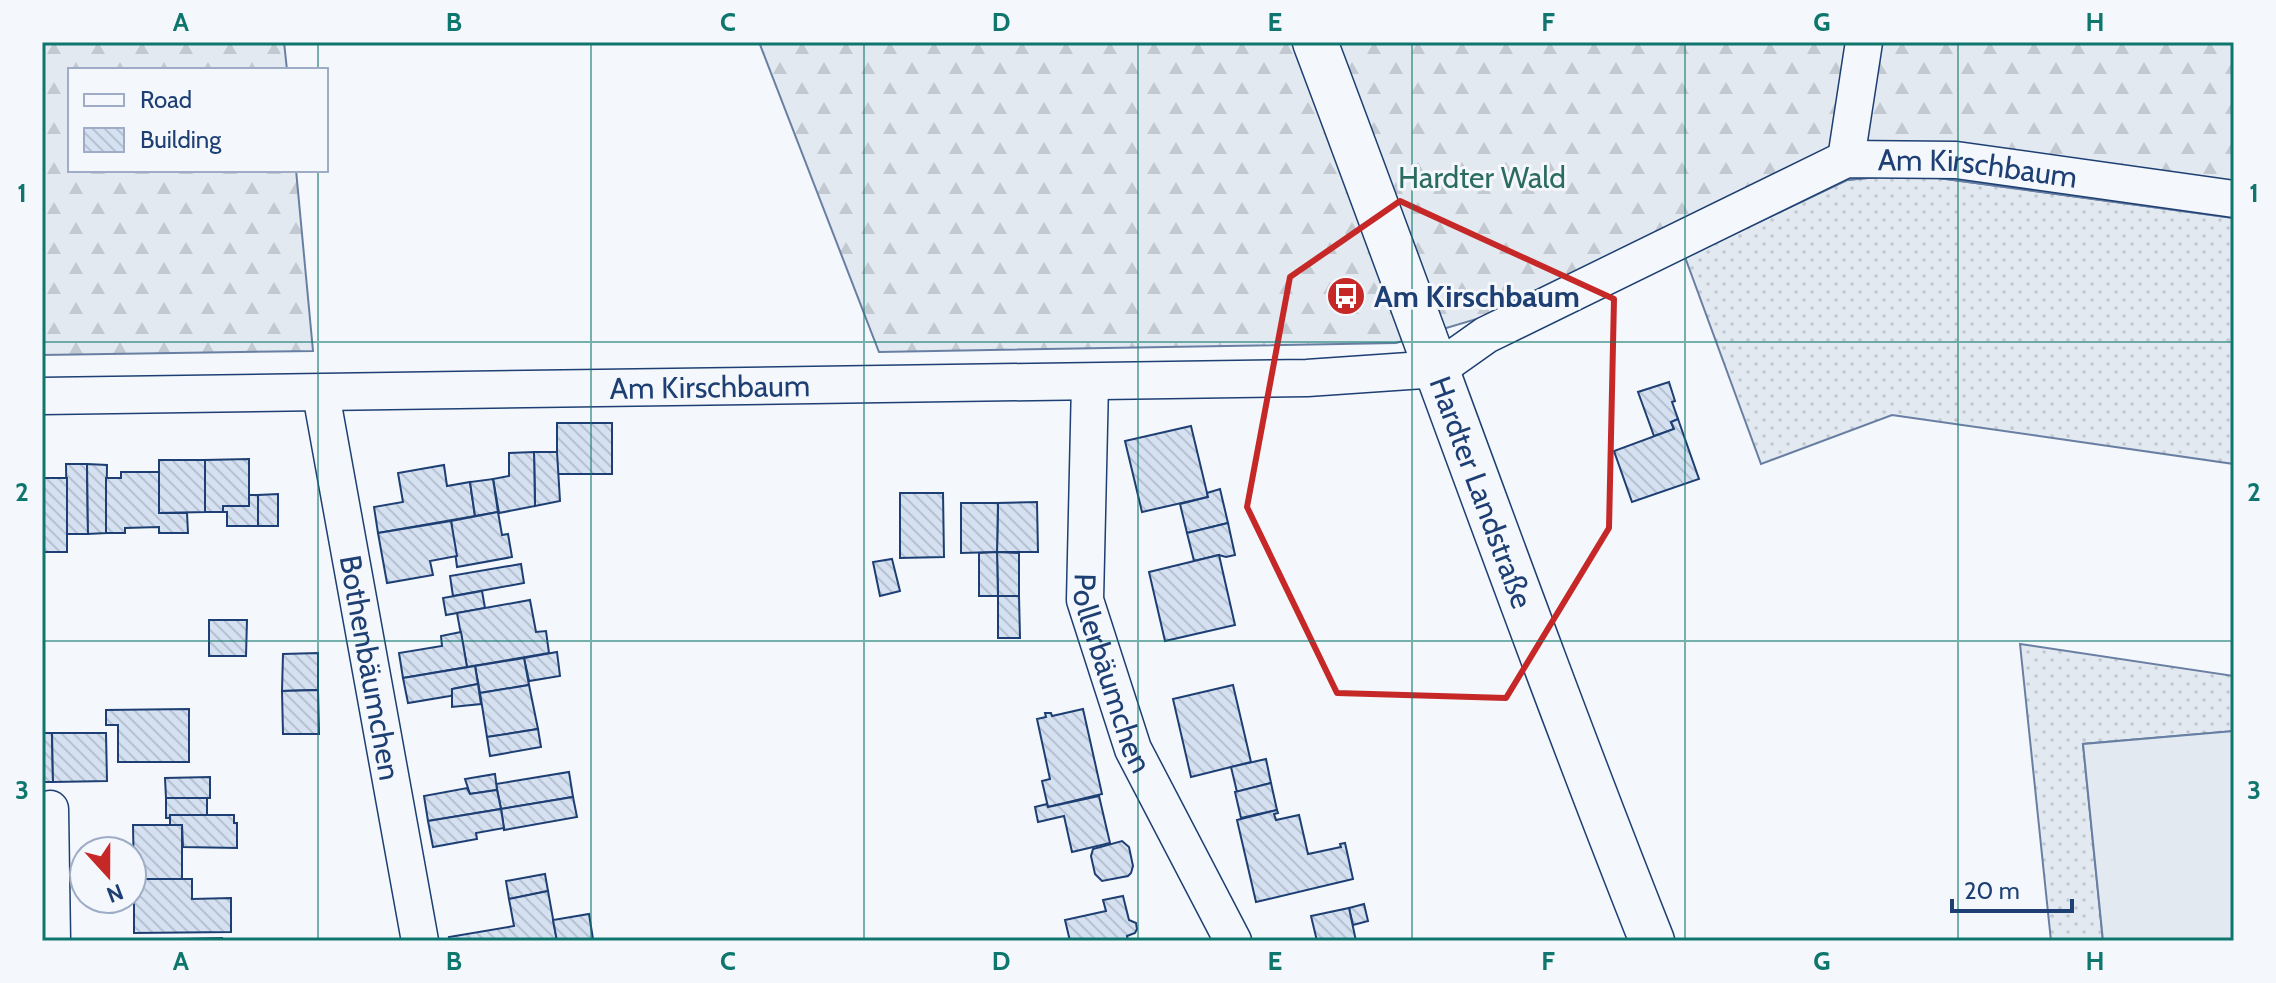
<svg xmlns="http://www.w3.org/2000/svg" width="2276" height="983" font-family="Cabin,sans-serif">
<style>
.grass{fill:url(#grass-dots);stroke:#687fa3;stroke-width:2}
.forest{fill:url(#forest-firs);stroke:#687fa3;stroke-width:2}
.pitch{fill:#e3e9f0;stroke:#687fa3;stroke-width:2}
.building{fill:url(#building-back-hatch);stroke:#1d3f73;stroke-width:2}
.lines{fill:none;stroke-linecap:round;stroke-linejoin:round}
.street-casing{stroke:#1d3f73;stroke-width:39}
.secondary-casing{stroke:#1d3f73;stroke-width:47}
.street{stroke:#f4f7fb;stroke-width:36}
.secondary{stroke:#f4f7fb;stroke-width:44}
.marked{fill:none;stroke:#c62828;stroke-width:6;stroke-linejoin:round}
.grid{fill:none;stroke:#0f766e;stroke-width:2;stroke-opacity:0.55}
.labels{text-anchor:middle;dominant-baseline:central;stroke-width:6;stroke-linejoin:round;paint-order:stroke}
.street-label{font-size:30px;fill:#1d3f73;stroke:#f4f7fb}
.park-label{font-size:30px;fill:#2c6c60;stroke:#f4f7fb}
.poi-label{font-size:30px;font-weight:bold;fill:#1d3f73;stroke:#f4f7fb;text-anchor:start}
.neatline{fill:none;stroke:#0f766e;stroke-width:3}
.grid-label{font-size:26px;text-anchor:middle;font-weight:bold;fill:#0f766e}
</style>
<defs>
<pattern id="grass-dots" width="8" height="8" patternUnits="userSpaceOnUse" patternTransform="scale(2)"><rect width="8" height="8" fill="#e3e9f0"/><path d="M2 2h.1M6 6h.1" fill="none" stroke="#c2c9d1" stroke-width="1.8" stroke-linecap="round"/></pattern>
<pattern id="forest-firs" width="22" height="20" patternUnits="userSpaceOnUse" patternTransform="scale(2)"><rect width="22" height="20" fill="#e3e9f0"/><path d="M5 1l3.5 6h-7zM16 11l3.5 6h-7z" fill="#c2c9d1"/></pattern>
<pattern id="building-back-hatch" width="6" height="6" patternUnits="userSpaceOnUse" patternTransform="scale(2)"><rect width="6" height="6" fill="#d5e0f0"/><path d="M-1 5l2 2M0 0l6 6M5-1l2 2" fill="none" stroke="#b6c1d1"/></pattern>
</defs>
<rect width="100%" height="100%" fill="#f4f7fb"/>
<!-- grass -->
<g class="grass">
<path d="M1909,174L2234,218V464L1892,415L1761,464L1685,257L1847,180Z"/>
<path d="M2020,644L2234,676V731L2083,744L2103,941H2051Z"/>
</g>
<!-- forest -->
<g class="forest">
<path d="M42,42H284L287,70H70V170H296L313,351L42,355Z"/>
<path d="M759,42H2234V218L1909,174L1847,180L1685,257L1396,343L879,352Z"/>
</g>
<!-- pitch -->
<path class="pitch" d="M2234,731V941H2103L2083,744Z"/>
<!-- building -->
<g class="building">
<path d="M1669,382L1675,401L1672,402L1678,419L1671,422L1674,429L1654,436L1638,392Z"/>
<path d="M1678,419L1699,479L1632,502L1614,451L1674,429L1671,422Z"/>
<rect x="557" y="423" width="55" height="51"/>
<path d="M1191,426L1208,497L1142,512L1125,441Z"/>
<path d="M534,452H557L560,501L535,506Z"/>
<path d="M534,452L535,506L499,513L493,479L509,476V453Z"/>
<path d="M249,459V506H223V512H205V460Z"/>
<path d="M159,460H205V512L159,513Z"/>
<path d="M66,464H87L88,534H67Z"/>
<path d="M87,464L107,465L106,533L88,534Z"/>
<path d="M444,465L447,486L470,482L475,516L378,533L374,507L403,502L398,473Z"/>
<path d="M121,472H159V513H187L188,533H159V527L125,528V533H106V478H121Z"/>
<path d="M43,478H67V552H42Z"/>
<path d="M493,479L498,512L475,516L470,482Z"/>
<path d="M1220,489L1228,523L1187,533L1180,504L1208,497L1207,493Z"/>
<path d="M900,493H943L944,557L900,558Z"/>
<path d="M278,494V526H258V495Z"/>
<path d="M249,495H258V526H227V512H223V506H249Z"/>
<path d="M1037,502L1038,552H997L998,503Z"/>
<path d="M961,503H998L997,552L961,553Z"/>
<path d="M498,512L502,535L508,534L512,557L457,567L451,521Z"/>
<path d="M451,521L457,556L430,561L433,575L387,583L378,533Z"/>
<path d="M1228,523L1235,555L1226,557L1219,555L1194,561L1187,533Z"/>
<path d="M997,552L1019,553V596H998Z"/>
<path d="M997,552L998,596H979V553Z"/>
<path d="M1219,555L1235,625L1165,641L1149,572Z"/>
<path d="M892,559L900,591L880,596L873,562Z"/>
<path d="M521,564L524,583L453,596L450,576Z"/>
<path d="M482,591L485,608L446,615L443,598Z"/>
<path d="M998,596H1019L1020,638H998Z"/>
<path d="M530,600L536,632L546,631L549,653L467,667L457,613Z"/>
<path d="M209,620H247L246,656H209Z"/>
<path d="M461,632L467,667L403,678L399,653L442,646L441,636Z"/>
<path d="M557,652L560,676L529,681L524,658Z"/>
<path d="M318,653V690L282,691L283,654Z"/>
<path d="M524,658L529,685L480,693L475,666Z"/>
<path d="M475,666L478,684L452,689L453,695L450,696L408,703L403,678Z"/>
<path d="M478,684L481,704L452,707V689Z"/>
<path d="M529,685L538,729L487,737L480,693Z"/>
<path d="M1233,685L1251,762L1191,777L1173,699Z"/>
<path d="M318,690L319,734H283L282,691Z"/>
<path d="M189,709V762H118V725H106V710Z"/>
<path d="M1083,709L1102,794L1048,807L1042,781L1050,779L1037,719L1046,717L1045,713H1051L1052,716Z"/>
<path d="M538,729L541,747L490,756L487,737Z"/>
<path d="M42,733H52L53,782H42Z"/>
<path d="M52,733H106L107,781L53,782Z"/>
<path d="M1266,759L1271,783L1237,792L1231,767Z"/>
<path d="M569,772L573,797L501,809L496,784Z"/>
<path d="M495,774L497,790L470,794L465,779Z"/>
<path d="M210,777V798H166L165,778Z"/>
<path d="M1271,783L1277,810L1241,818L1235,792Z"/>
<path d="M467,788L470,794L497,790L501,809L428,821L424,796Z"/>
<path d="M1099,796L1110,843L1072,852L1064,816L1038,822L1035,807L1047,804L1048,807Z"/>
<path d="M573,797L577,817L504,830L501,809Z"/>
<path d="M166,798H207V815H170V818H166Z"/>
<path d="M501,809L504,828L476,833L477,839L433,847L428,821Z"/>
<path d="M1277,810L1278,813L1274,814L1276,820L1299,815L1308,854L1341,847L1340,844L1345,843L1353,879L1256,902L1237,820Z"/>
<path d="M170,815H234V823H237V848L183,847L182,825H170Z"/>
<path d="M133,825H182V879H134Z"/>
<path d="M1122,841L1129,847L1133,866L1131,873L1128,876L1102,881L1095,874L1091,856L1093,849Z"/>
<path d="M545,874L548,891L509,899L506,881Z"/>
<path d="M134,879H192V899L231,898V932L134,933Z"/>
<path d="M548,891L557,941H450L449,937L514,926L509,899Z"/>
<path d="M1123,896L1129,920L1136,923L1137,929L1135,933L1127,936L1128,941H1070L1065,920L1106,911L1103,900Z"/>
<path d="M1364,904L1368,921L1353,925L1349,908Z"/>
<path d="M1349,908L1356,941H1317L1311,916Z"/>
<path d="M589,914L593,939L557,941L553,920Z"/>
<path d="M222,938V941H178V939Z"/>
</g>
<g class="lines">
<defs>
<g id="street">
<path d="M1846,159L1864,42"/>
<path id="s1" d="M1090,383L1085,600L1133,749L1233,941"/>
<path id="s2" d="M321,394L420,941"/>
<path id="s3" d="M42,396L1307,378L1438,369L1486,335L1846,159L1956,160L2234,199"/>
<path d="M50,809L52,941"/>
</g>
<g id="secondary">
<path id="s4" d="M1315,42C1428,341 1534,644 1652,941"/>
</g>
</defs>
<!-- street casing -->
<use href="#street" class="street-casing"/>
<!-- secondary casing -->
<use href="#secondary" class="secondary-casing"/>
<!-- street -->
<use href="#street" class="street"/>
<!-- secondary -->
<use href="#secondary" class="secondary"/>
</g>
<!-- marked area -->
<path class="marked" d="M1400,201L1614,299L1609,528L1506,698L1337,693L1247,507L1290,277Z"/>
<!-- grid -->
<path class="grid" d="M318,42V70M591,42V941M864,42V941M1138,42V941M1412,42V941M1685,42V941M1958,42V941M318,170V941M42,342H2234M42,641H2234"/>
<!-- icons -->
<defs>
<symbol id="bus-disc" viewBox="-11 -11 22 22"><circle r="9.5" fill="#c62828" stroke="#f4f7fb"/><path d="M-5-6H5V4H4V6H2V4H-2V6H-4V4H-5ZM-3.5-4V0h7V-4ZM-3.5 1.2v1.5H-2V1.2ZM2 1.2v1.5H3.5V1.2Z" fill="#fff"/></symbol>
</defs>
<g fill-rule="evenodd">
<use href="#bus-disc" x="1324" y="274" width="44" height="44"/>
</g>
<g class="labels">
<!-- street labels -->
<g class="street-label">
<text stroke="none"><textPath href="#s3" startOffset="1988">Am Kirschbaum</textPath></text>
<text stroke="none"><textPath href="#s3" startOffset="668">Am Kirschbaum</textPath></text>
<text stroke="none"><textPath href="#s4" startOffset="480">Hardter Landstraße</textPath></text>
<text stroke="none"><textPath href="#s2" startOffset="278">Bothenbäumchen</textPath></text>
<text stroke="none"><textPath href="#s1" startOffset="294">Pollerbäumchen</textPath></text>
</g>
<!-- park labels -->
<g class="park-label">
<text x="1482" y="177">Hardter Wald</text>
</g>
<!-- poi labels -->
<g class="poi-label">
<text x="1374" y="296">Am Kirschbaum</text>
</g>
</g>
<!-- border -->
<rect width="2276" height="983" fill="none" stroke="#f4f7fb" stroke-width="88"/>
<!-- legend -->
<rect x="68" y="68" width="260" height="104" fill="#f4f7fb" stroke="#9eadc5" stroke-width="2"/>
<rect x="84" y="94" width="40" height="12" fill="#f4f7fb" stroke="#9eadc5" stroke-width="2"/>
<text x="140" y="108" font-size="24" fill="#1d3f73">Road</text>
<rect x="84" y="128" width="40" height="24" fill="url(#building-back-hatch)" stroke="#9eadc5" stroke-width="2"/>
<text x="140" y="148" font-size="24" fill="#1d3f73">Building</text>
<!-- north arrow -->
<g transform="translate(108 875) rotate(159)"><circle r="38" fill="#f4f7fb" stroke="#9eadc5" stroke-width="2"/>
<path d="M0-6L14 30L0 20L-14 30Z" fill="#c62828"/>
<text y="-12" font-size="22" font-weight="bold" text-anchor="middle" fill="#1d3f73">N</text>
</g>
<!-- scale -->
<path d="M1952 899v12h120v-12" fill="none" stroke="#1d3f73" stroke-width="4"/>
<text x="1964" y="899" font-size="24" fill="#1d3f73" stroke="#f4f7fb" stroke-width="6" paint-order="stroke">20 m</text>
<rect x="44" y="44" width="2188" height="895" class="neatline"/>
<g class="grid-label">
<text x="181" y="31">A</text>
<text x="454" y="31">B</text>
<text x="728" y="31">C</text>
<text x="1001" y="31">D</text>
<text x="1275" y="31">E</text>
<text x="1548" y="31">F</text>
<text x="1822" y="31">G</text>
<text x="2095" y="31">H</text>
<text x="22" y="202">1</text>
<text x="2254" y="202">1</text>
<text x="22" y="501">2</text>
<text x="2254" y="501">2</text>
<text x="22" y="799">3</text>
<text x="2254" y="799">3</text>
<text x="181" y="970">A</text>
<text x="454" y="970">B</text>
<text x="728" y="970">C</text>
<text x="1001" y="970">D</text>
<text x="1275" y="970">E</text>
<text x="1548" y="970">F</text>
<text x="1822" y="970">G</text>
<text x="2095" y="970">H</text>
</g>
</svg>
